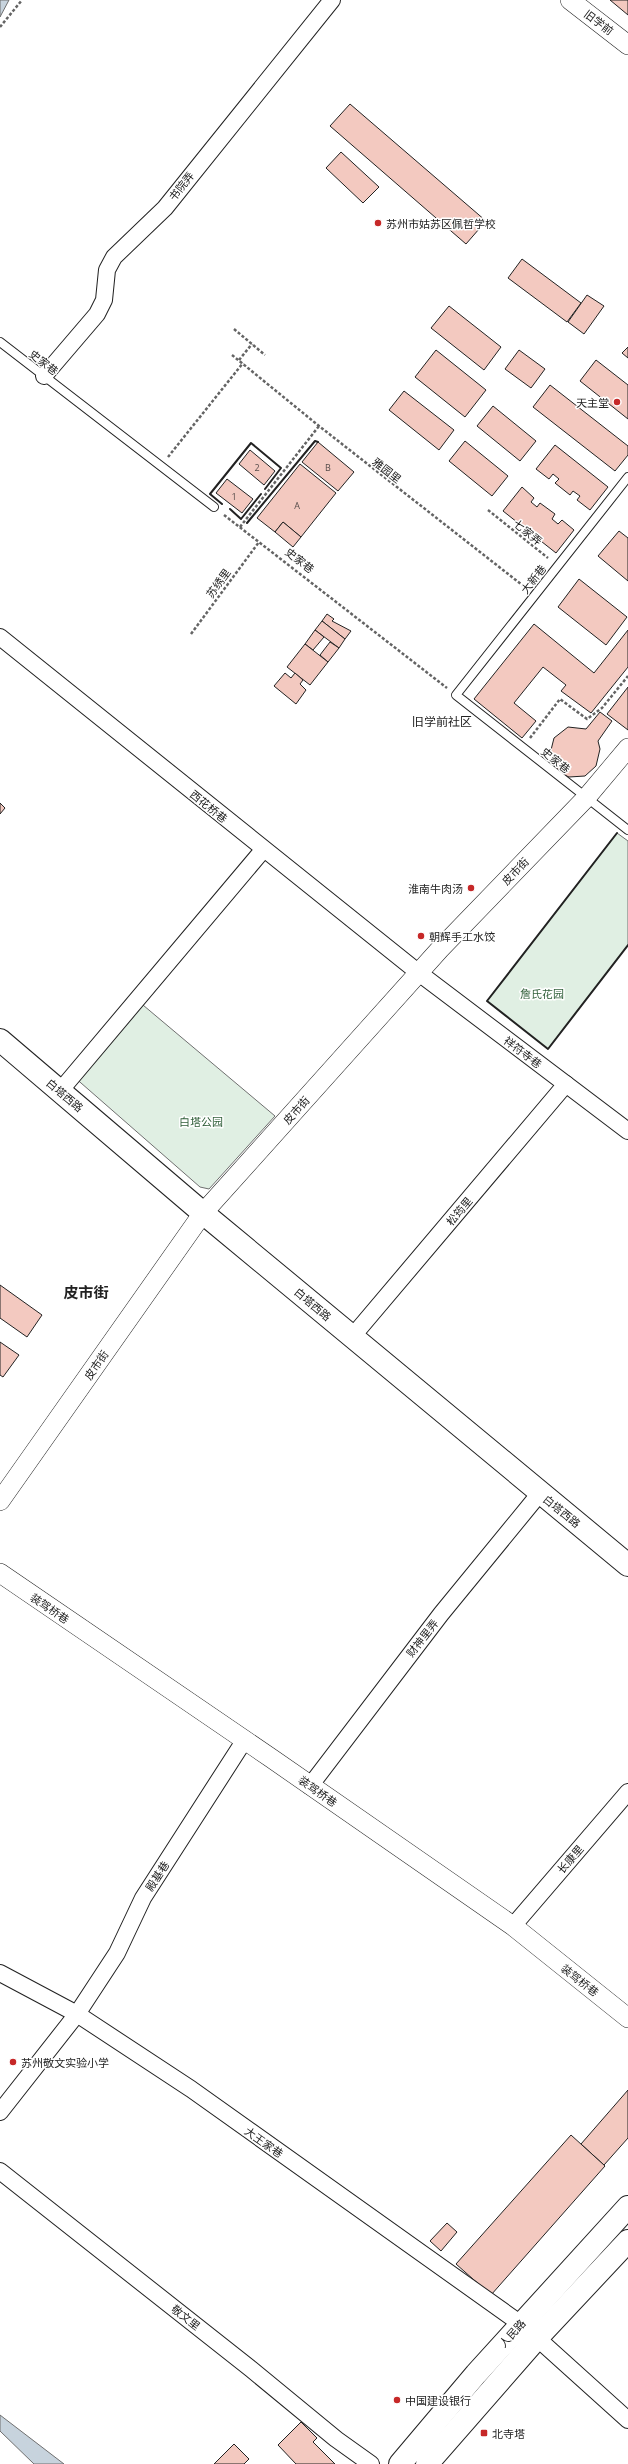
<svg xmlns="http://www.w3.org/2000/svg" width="628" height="2464" font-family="'Open Sans','Noto Sans SC',sans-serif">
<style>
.green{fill:#e0efe3;stroke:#6f6f6f}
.water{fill:#c7d3dd;stroke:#6f6f6f}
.building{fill:#f3c9c0;stroke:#222}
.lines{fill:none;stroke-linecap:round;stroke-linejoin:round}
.service-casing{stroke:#222;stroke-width:10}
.minor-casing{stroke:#222;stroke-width:18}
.tertiary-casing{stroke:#222;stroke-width:20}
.secondary-casing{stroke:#222;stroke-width:24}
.primary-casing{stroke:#222;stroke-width:24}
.path{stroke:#646464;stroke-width:2.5;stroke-dasharray:3 2;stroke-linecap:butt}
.service{stroke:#fff;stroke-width:8}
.minor{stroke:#fff;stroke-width:16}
.tertiary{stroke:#fff;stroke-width:19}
.secondary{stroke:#fff;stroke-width:22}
.primary{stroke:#fff;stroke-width:22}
.wall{stroke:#222;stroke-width:2}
.poi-dot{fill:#c62828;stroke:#fff;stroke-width:1.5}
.labels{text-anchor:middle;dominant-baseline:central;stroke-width:3;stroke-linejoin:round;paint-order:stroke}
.number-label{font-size:9px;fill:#564c4a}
.street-label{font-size:11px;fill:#222;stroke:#fff}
.poi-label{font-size:11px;fill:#222;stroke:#fff;text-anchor:start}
.park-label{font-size:11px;fill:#2f5e38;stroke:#fff}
.neighbourhood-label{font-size:12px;fill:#222;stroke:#fff}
.district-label{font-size:15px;font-weight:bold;fill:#222;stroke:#fff}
</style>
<rect width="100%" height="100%" fill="#fff"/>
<!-- green -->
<g class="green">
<path d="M617,833L628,841V945L548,1049L487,1001Z"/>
<path d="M137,1000L275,1116L209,1189L200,1187L73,1076Z"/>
</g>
<!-- water -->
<g class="water">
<path d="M0,0H9L0,17Z"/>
<path d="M0,2415L64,2464H34L0,2431Z"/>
</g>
<!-- building -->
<g class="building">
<path d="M610,0H628V15Z"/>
<path d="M350,104L486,221L466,244L330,126Z"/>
<path d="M341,152L379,187L363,203L326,168Z"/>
<path d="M522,259L581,303L567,322L508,278Z"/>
<path d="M587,295L604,306L584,334L568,322Z"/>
<path d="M449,306L501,347L484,370L431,328Z"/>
<path d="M628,347V358L622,353Z"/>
<path d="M436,350L486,390L465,417L415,377Z"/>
<path d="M519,350L545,369L531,388L505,369Z"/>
<path d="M596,360L628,385V419L580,381Z"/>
<path d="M550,385L628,446V455L615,471L533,407Z"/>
<path d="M404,391L454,430L439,450L389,410Z"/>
<path d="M493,406L536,441L520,461L477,426Z"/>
<path d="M465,441L508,476L492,496L449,461Z"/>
<path d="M318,442L354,472L338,491L302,462Z"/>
<path d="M555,445L608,487L590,510L577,500L580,496L573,491L570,495L555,483L559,479L553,474L549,479L536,469Z"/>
<path d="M250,450L275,471L264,485L239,464Z"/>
<path d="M300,464L336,493L301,537L283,522L275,532L257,518Z"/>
<path d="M227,479L253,499L242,513L216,493Z"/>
<path d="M522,487L534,498L531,502L537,507L540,503L555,514L552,519L558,524L562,520L574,530L556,553L503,511Z"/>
<path d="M283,522L301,537L293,547L275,532Z"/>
<path d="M619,531L628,538V581L598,556Z"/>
<path d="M579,579L627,617L606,645L558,607Z"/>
<path d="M327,614L334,619L332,621L351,631L345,639L322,621Z"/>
<path d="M322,621L345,639L339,648L315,630Z"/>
<path d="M534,624L594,673L628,630V667L591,713L561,691L566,685L543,667L514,703L536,721L522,738L474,699Z"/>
<path d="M315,630L324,637L313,650L305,644Z"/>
<path d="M330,642L339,648L328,662L320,655Z"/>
<path d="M305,644L328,662L310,685L287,667Z"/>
<path d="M285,673L291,678L295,673L303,680L300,684L306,690L296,704L274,686Z"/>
<path d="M628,687V730L607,714Z"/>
<path d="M600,712L612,721L598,741L600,749L596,766L585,776L569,777L562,774L556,768L550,754L554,738L568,727L586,729Z"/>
<path d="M0,803L5,808L0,814Z"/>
<path d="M0,1285L42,1315L27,1337L0,1318Z"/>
<path d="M0,1342L19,1355L3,1377L0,1375Z"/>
<path d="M628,2090V2138L604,2165L581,2144Z"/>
<path d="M571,2135L605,2166L491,2295L456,2264Z"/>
<path d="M447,2223L457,2232L441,2251L430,2241Z"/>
<path d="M301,2422L317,2438L313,2442L335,2464H296L278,2445Z"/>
<path d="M234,2444L249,2459L244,2464H214Z"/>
</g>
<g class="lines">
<defs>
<g id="service">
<path d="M0,342L214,507"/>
<path d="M628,477L456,695L628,830"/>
</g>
<g id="minor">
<path d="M44,376L97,314L104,300L107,270L114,257L165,208L332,0"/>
<path d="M0,637L419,973L628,1131"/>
<path d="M60,1091L263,850"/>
<path d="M352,1337L566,1084"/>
<path d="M310,1786L441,1614L540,1493"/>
<path d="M513,1926L628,1792"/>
<path d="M0,1973L77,2014L191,2089L521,2324"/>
<path d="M0,2112L77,2014L117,1953L143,1898L244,1741"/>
<path d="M0,2171L251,2369L336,2439L371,2464"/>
<path d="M537,2338L628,2420"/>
</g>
<g id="tertiary">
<path d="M570,0L628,45"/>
<path d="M0,1501L203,1213L440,949L586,798L628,748"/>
<path d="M0,1573L271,1758L513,1926L628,2018"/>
</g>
<path id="secondary" d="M0,1040L203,1213L628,1565"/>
<g id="primary">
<path d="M400,2464L476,2374L628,2207"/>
<path d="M427,2464L537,2338L628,2241"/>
</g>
</defs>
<!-- service casing -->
<use href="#service" class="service-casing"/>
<!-- minor casing -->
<use href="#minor" class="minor-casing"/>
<!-- tertiary casing -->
<use href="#tertiary" class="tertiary-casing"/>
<!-- secondary casing -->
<use href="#secondary" class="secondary-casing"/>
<!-- primary casing -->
<use href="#primary" class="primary-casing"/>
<!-- path -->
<g class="path">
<path d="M0,27L22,0"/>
<path d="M234,329L265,355"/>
<path d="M232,355L319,426L526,588"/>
<path d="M239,360L252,344"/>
<path d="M168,457L243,363"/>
<path d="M488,510L548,558"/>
<path d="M224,515L447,688"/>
<path d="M240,527L319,426"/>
<path d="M191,634L259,542"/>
<path d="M530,738L560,699L587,719L602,708L628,676"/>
</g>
<!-- service -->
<use href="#service" class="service"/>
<!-- minor -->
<use href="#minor" class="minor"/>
<!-- tertiary -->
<use href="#tertiary" class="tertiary"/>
<!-- secondary -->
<use href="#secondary" class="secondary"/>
<!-- primary -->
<use href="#primary" class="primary"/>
<!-- wall -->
<g class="wall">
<path d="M222,504L210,494L251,443L281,468L265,489"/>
<path d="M230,509L241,519L261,494"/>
<path d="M247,523L315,441L318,442"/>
<path d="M617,833L487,1001L548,1049L628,945"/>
</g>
</g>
<!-- markers -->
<g class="poi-dot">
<circle cx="378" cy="223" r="4"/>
<circle cx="617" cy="402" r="4"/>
<circle cx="471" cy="888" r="4"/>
<circle cx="421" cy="936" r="4"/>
<circle cx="13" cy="2062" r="4"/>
<circle cx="397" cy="2400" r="4"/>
<rect x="480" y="2429" width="8" height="8" rx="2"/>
</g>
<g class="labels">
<!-- number labels -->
<g class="number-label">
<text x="257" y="467">2</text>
<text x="328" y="467">B</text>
<text x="234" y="496">1</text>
<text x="297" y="505">A</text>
</g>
<!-- street labels -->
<g class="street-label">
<text transform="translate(599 22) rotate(37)">旧学前</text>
<text transform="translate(181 186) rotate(-52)">书院弄</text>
<text transform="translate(44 362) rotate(38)">史家巷</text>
<text transform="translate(387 470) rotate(38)">雅园里</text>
<text transform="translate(528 532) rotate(39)">七家弄</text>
<text transform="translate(300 560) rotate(38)">史家巷</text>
<text transform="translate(533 579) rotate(-52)">大新巷</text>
<text transform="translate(218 583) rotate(-54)">苏绣里</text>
<text transform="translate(556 760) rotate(39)">史家巷</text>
<text transform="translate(209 806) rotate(39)">西花桥巷</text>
<text transform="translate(515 871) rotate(-46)">皮市街</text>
<text transform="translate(523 1052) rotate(37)">祥符寺巷</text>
<text transform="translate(65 1095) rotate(40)">白塔西路</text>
<text transform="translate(296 1110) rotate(-48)">皮市街</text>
<text transform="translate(459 1211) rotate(-50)">松筠里</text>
<text transform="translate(313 1304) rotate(40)">白塔西路</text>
<text transform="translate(96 1365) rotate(-55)">皮市街</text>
<text transform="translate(562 1511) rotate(39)">白塔西路</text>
<text transform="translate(50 1608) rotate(34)">装驾桥巷</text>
<text transform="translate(422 1638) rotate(-52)">财神里弄</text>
<text transform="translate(318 1791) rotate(35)">装驾桥巷</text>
<text transform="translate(570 1859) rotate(-49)">长康里</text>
<text transform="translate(157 1876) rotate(-57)">殿基巷</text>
<text transform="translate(580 1980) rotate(38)">装驾桥巷</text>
<text transform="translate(264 2142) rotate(35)">大王家巷</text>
<text transform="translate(186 2317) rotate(38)">敬文里</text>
<text transform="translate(512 2333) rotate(-48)">人民路</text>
</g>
<!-- poi labels -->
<g class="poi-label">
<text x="386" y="223">苏州市姑苏区佩哲学校</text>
<text x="609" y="402" text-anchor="end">天主堂</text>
<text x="463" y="888" text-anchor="end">淮南牛肉汤</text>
<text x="429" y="936">朝辉手工水饺</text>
<text x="21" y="2062">苏州敬文实验小学</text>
<text x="405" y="2400">中国建设银行</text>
<text x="492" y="2433">北寺塔</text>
</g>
<!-- park labels -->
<g class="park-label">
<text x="542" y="993">詹氏花园</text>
<text x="201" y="1121">白塔公园</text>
</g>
<!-- neighbourhood labels -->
<g class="neighbourhood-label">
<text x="442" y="721">旧学前社区</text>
</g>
<!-- district labels -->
<g class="district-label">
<text x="86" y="1292">皮市街</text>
</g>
</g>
</svg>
